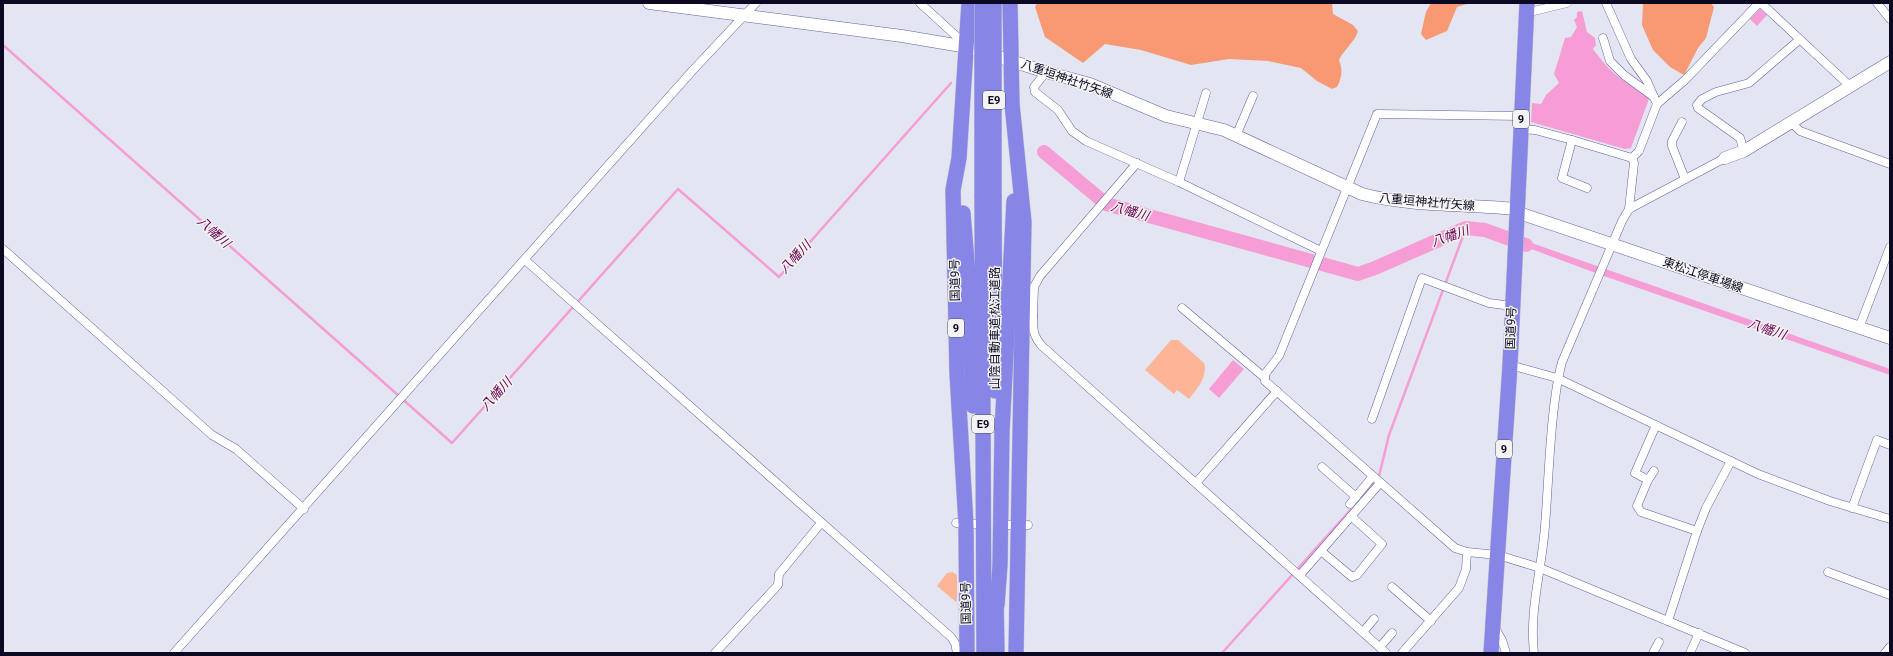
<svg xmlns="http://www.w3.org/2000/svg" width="1893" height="656" font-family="Roboto,'Noto Sans JP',sans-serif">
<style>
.green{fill:#fdb497}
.forest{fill:#f89973}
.water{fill:#f69dd5}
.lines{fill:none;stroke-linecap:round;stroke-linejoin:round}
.stream{stroke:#f69dd5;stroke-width:2.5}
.river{stroke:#f69dd5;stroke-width:14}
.street-casing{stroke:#6161a1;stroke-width:9}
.secondary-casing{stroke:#6161a1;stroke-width:13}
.highway-casing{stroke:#c4c4ca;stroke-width:16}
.street{stroke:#fff;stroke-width:8}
.secondary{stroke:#fff;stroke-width:12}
.highway{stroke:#8785e5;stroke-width:15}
.highway-bridge-casing{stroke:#c4c4ca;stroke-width:16;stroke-linecap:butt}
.highway-bridge{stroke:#8785e5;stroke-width:15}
.labels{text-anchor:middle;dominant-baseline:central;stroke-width:3;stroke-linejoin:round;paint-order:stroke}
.shield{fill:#f3f3f3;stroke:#504f60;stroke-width:1}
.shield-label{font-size:11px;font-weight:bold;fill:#0a0921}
.street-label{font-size:12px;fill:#0a0921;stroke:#f3f3f3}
.water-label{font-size:13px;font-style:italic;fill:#69014f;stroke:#f3f3f3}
</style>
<rect width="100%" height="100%" fill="#e3e5f3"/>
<!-- green -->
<g class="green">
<path d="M1171,340H1178L1204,363C1208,377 1197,389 1189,399L1177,390L1174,394L1145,370Z"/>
<path d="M952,572L957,575V600L956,602L937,586L947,573Z"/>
</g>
<!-- forest -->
<g class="forest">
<path d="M1037,3H1332L1333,14L1353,25L1358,31C1355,42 1344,49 1339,60C1343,70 1342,77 1337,87L1332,89L1317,81L1301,68L1268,61L1229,59L1191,65L1141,50L1105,44L1083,63L1045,37L1035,7Z"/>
<path d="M1431,3H1470L1457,7L1447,31L1426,40L1421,34L1426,12Z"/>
<path d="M1643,3H1711L1714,7L1706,38L1698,48L1684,75L1670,67L1653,50L1642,25Z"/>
</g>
<!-- water -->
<g class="water">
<path d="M1760,9L1767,15L1757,26L1750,19Z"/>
<path d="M1582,11L1587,32L1595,38L1596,45L1593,49C1612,75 1623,81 1650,96L1631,148L1625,149L1531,122L1532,103L1541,104L1546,95L1559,83L1554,74L1565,38L1571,37L1577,27L1574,20L1577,17V12Z"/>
<path d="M1523,240L1890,369V375L1601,275L1523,246Z"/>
<path d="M1233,360L1244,369L1219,398L1209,389Z"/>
</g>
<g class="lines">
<!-- stream -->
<g class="stream">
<path d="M3,45L452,443L678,189L779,277L951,83"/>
<path d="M1361,497L1379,476L1389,435L1466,228"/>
<path d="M1222,653L1354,506"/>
</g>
<!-- river -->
<path class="river" d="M1044,152L1106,204L1358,274L1375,268L1466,228L1485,230L1526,245"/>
<defs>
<g id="street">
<path d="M920,3L967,46"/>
<path d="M1606,3L1631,59L1647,81L1657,104"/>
<path d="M1761,3L1851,87"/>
<path d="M1877,3L1890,19"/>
<path d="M1527,11H1534L1567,3"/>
<path d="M1603,38L1610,61L1624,75L1654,97"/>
<path d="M1046,72L1034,87L1035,92L1058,110L1072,131L1086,141L1179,182L1321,251"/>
<path d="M1521,116L1377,114L1279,356L1265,374V381L1455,548L1467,552L1498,555L1540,568L1745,653"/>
<path d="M1682,122L1672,141V146L1685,179"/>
<path d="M1792,123L1800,131L1890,164"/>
<path d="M1521,129L1535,130L1572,140"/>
<path d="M1236,136L1253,96"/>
<path d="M1744,151L1740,138L1698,108L1697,105L1702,99L1716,92L1749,83L1799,40"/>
<path d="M1179,182L1206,93"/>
<path d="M1587,188L1562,178L1572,140L1632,158"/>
<path d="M1629,209L1634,163L1632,158L1639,151L1657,104L1685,80L1759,3"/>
<path d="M3,249L212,435L236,449L304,509"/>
<path d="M525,260L951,637L955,643L957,653"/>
<path d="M1182,308L1265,378"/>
<path d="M1028,316H1033L1034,287L1040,276L1137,163"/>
<path d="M1033,316C1033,329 1033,336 1042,346L1386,653"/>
<path d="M1859,328L1890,247"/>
<path d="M1510,365L1557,378L1758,474L1830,501L1890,519"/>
<path d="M1372,419L1422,278L1489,303L1512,306"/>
<path d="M1322,467L1356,497"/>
<path d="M1654,471L1648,480L1637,506L1641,512L1697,531L1706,508L1731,461"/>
<path d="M1648,480L1635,473L1656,425"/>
<path d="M1196,483L1277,391"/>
<path d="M1350,504L1373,476"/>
<path d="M1852,508L1877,440L1890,445"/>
<path d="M956,523L976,524"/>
<path d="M1007,525H1028"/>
<path d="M1321,551L1352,577L1357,575L1382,544L1351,516"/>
<path d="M1828,572L1890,595"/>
<path d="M1300,575L1380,483"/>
<path d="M1392,587L1431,621"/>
<path d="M1668,621L1697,531"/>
<path d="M1495,628L1502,640L1506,653"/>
<path d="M1363,632L1374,619"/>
<path d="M1380,647L1392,633"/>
<path d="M174,653L693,70L756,3"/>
<path d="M715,653L778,585L779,574L821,523"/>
<path d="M1402,653L1459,588L1466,569L1467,552"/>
<path d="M1534,653C1529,610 1542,569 1545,526C1548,489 1549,453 1553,416C1555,397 1557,380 1562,362L1622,221L1629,209L1725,158"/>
<path d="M1653,653L1659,642"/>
<path d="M1690,653L1699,633"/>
<path d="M1885,653L1890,647"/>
</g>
<g id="secondary">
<path d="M649,3L902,36L967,47L1046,72L1090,84L1166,116L1224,130L1362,194C1412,207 1465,204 1516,209L1522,214L1890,338"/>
<path d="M1725,158L1744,151L1890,62"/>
</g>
<g id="highway">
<path d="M1010,3L1012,104L1024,222L1016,653"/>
<path d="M982,195L984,653"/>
<path d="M994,196L995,391"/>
<path d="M963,213L969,286L973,406"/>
<path d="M996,595L997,653"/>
<path d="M997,605L1000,565L1002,431L1014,201"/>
<path d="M967,653L966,524L957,373L953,190L959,158L969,3"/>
<path d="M1491,653L1510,365L1527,3"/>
</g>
</defs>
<!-- street casing -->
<use href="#street" class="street-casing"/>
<!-- secondary casing -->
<use href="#secondary" class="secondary-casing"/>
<!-- highway casing -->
<use href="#highway" class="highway-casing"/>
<!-- street -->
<use href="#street" class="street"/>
<!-- secondary -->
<use href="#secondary" class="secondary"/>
<!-- highway -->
<use href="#highway" class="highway"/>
<defs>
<g id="highway-bridge">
<path d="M982,3V195"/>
<path d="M994,196V3"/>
</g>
</defs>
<!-- highway-bridge casing -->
<use href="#highway-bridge" class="highway-bridge-casing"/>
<!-- highway-bridge -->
<use href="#highway-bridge" class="highway-bridge"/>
</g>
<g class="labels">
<!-- shield labels -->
<g class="shield">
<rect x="983" y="91" width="22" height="18" rx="3"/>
<rect x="1513" y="110" width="16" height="18" rx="3"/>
<rect x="948" y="319" width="16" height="18" rx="3"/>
<rect x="972" y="415" width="22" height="18" rx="3"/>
<rect x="1496" y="440" width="16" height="18" rx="3"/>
</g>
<g class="shield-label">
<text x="994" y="100">E9</text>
<text x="1521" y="119">9</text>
<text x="956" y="328">9</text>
<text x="983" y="424">E9</text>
<text x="1504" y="449">9</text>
</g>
<!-- street labels -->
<g class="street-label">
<text transform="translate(1067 79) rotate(19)">八重垣神社竹矢線</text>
<text transform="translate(1427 202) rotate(5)">八重垣神社竹矢線</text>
<text transform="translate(1703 275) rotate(19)">東松江停車場線</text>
<text transform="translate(955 280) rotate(-91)">国道9号</text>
<text transform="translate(995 328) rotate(-90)">山陰自動車道;松江道路</text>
<text transform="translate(1511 328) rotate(-88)">国道9号</text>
<text transform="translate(966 603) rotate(-91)">国道9号</text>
</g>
<!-- water labels -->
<g class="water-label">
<text transform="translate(1130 211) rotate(16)">八幡川</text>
<text transform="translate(214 232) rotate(42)">八幡川</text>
<text transform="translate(1450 236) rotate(-19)">八幡川</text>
<text transform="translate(795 257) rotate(-47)">八幡川</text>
<text transform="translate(1767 329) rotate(19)">八幡川</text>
<text transform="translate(496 394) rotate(-48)">八幡川</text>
</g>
</g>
<!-- border -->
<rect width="1893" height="656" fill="none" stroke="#0a0921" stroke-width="8"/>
</svg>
